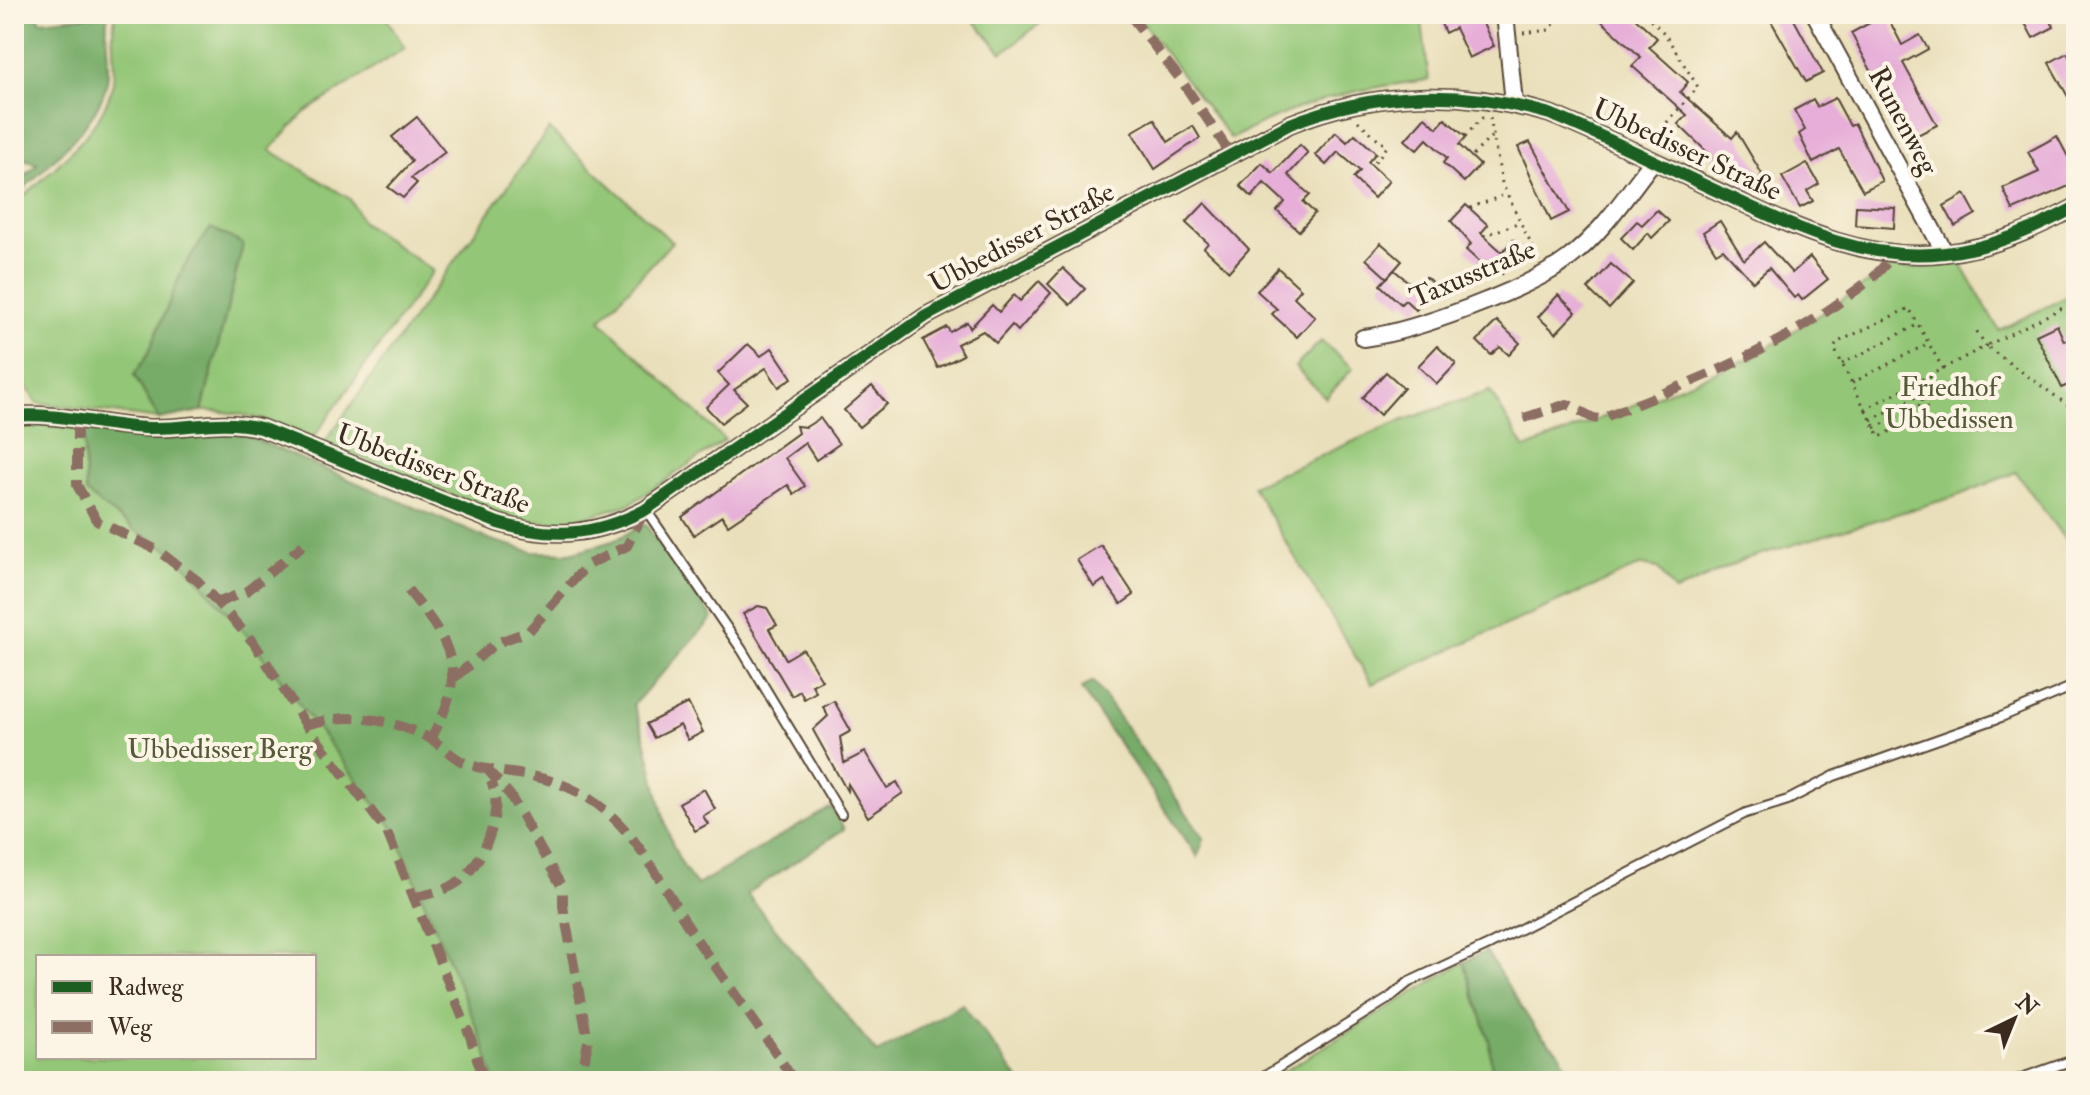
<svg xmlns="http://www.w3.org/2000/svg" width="2090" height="1095" font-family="'IM FELL Double Pica',serif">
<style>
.green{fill:#93c676;stroke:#67784a;stroke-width:2;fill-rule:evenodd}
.forest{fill:#76ab67;stroke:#586a42;stroke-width:2}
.building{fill:#e6aed8}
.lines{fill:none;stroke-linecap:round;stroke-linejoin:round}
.service-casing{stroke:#554535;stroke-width:12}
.minor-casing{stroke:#554535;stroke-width:20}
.path{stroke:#554535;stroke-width:3;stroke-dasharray:2 6;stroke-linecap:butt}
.service{stroke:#fff;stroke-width:8}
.minor{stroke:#fff;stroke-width:16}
.quiet{stroke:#8d6e63;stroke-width:10;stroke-dasharray:20 10;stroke-linecap:butt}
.cycleway-casing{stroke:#fcf5e5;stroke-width:17}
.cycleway{stroke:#1b5e20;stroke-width:12}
.labels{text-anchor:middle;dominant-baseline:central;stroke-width:8;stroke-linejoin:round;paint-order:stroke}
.street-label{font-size:28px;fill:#3b2a1e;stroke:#fcf5e5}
.park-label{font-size:28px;fill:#555938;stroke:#fcf5e5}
</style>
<rect width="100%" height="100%" fill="#fcf5e5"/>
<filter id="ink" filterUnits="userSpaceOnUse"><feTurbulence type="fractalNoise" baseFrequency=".0125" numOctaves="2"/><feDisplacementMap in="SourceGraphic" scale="16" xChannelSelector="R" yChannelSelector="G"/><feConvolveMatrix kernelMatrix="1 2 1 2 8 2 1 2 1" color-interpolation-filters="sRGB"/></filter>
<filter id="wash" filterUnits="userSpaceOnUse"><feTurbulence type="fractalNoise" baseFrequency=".006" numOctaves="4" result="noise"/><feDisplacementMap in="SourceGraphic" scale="32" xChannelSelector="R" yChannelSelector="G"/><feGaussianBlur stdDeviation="1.8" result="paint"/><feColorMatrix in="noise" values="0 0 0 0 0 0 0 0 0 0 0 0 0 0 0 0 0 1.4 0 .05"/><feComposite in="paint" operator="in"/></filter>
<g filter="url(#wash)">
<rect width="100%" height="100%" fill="#e9dfba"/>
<!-- green -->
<g class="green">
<path d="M116,14H384L405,48L304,113L270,150L350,199L362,222L433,271L313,438C276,423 243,410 202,411L243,245L134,375L159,419L37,403L14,367V206C47,173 100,135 112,87C118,63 108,38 116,14Z"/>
<path d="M968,14H1052L1002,53Z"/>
<path d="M1136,14H1421L1429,80C1354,88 1297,103 1231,139Z"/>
<path d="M549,129L672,242L600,320L725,440L630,504L563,523L528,522L493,512L324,443Z"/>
<path d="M1960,262L1999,330L2076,292V555L2016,472L1957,496L1745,559L1675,592L1658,568L1642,565L1372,684L1252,486L1395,423L1490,391L1525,449L1755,356L1891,268H1928Z"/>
<path d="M1321,341L1353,368L1326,398L1295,367Z"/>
<path d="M14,425C67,421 119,442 172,437L624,1081H14ZM38,957H314V1057H38Z"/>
<path d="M1464,962L1489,1040L1493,1081H1268Z"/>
</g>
<!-- forest -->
<g class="forest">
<path d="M14,14H38L40,21L108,14C103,37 111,59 107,82C99,124 43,169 14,198V187L37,164L14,155Z"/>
<path d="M211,228L243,244L202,411L159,419L134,375L148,354L184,266Z"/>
<path d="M83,429L151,439L218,430L243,434L488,539L533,552L570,553L613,541L645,524L713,618L633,705C658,761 657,842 697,885L831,807L844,829L747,894L877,1053L962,1004L1020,1081H495L484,1045L394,829L242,629L176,554L136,531L86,493Z"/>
<path d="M1093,681L1204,838L1198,857L1081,689Z"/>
<path d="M1486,951L1536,1030L1559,1052L1573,1078L1569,1081H1493L1489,1040L1464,962Z"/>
</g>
<g id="blocks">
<!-- building -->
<g class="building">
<path d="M1448,14H1483L1479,16L1494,46L1469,58L1455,28L1445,33L1439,19Z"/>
<path d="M1594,14H1631L1657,38L1649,47L1688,82L1680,92L1732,138L1737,132L1762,174L1751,192L1738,186L1739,183L1678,124L1687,115L1632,66L1641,57Z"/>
<path d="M1767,14H1791L1823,73L1806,82Z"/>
<path d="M1886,14L1902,45L1920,35L1928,49L1903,63L1937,125L1908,140L1851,33Z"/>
<path d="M2020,14H2047L2054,27L2033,38Z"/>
<path d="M2067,53L2076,69V111L2049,63Z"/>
<path d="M1835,98L1850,126L1855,124L1882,181L1863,191L1839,149L1813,163L1799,134L1805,130L1794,110L1813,100L1817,107Z"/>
<path d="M417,117L445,152L411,178L417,183L403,198L388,187L412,161L392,137Z"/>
<path d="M1425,117L1437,128L1445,119L1466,137L1459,145L1480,165L1464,182L1443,163L1447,158L1427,139L1417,150L1405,140Z"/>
<path d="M1154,119L1168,142L1193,126L1200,138L1155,169L1132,132Z"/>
<path d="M1336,132L1347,142L1355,134L1376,153L1368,162L1389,181L1374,198L1353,178L1360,171L1338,152L1326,165L1315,155Z"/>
<path d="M2057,136L2076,172V183L2013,210L2003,188L2039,172L2028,152Z"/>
<path d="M1530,142L1569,212L1551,221L1518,147Z"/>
<path d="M1300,145L1308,153L1288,175L1310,195L1303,202L1315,213L1299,231L1277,211L1285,202L1264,183L1252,197L1240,186L1262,163L1273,173Z"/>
<path d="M1807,163L1819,184L1807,191L1813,201L1800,208L1782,177Z"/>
<path d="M1965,194L1976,214L1955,226L1944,206Z"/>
<path d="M1205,203L1249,249L1229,271L1204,248L1208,243L1186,223Z"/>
<path d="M1466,205L1488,225L1481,233L1502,252L1513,240L1523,250L1502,274L1491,264L1487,269L1466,250L1471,244L1451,221Z"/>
<path d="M1856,206L1895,208L1894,228L1855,225Z"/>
<path d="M1657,210L1669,221L1652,238L1648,233L1633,250L1621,238L1637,221L1642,225Z"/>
<path d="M1720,221L1744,260L1764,242L1792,273L1810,257L1828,279L1802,300L1798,295L1794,298L1769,268L1753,282L1723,249L1716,253L1703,232Z"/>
<path d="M1381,243L1402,261L1387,278L1366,259Z"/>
<path d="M1611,264L1633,283L1609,309L1588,289Z"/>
<path d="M1063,268L1085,289L1070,305L1048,284Z"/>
<path d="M1278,268L1301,289L1294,297L1315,317L1297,337L1272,314L1277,309L1257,291Z"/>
<path d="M1394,270L1416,288L1426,277L1437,287L1416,310L1405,300L1401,304L1380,285Z"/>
<path d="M1039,281L1051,293L1018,331L1012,325L996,343L983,331L957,344L963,355L938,368L923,340L947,327L950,332L967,322L970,328L992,305L999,312L1014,295L1020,301Z"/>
<path d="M1558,295L1576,312L1556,333L1538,317Z"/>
<path d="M1497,321L1520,343L1509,355L1500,347L1491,355L1477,341Z"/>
<path d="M2057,325L2064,341L2076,335V381L2062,388L2036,335Z"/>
<path d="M748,344L761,356L772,348L792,378L779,387L766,368L734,390L747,403L721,423L706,407L729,385L718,373Z"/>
<path d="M1437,346L1456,364L1437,384L1418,366Z"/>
<path d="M1386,372L1404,388L1380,415L1362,398Z"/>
<path d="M872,386L887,404L859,427L844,410Z"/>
<path d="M820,418L839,444L816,460L805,443L785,458L805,486L794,494L788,485L728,525L722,516L694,535L682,517L798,433L796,426L806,427Z"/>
<path d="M1101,545L1134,595L1121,604L1104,580L1094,587L1077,560Z"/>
<path d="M758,606L767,608L777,625L769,629L786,659L803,649L822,680L812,685L816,692L804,699L800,691L792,696L743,614Z"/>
<path d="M834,701L851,731L840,737L844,763L865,752L887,788L897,782L903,793L868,817L848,784L847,791L813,730L828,716L823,707Z"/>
<path d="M688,703L703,732L688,740L680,725L654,738L646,724Z"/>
<path d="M704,789L715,809L703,816L708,824L695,831L679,803Z"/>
</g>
</g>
</g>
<g filter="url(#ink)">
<use href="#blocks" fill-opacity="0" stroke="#554535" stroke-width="2"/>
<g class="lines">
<defs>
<g id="service">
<path d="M646,510L742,650L841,814"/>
<path d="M1257,1081L1388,999L1409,982L1491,944L1746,813L1788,800L1834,776L2001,717L2076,685"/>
<path d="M2013,1081L2076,1059"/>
</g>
<g id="minor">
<path d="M1505,14L1514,103"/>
<path d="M1815,14L1945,253"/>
<path d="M1363,338C1414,332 1528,289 1568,259C1602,233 1627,194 1653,161"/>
<path d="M14,416C60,412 105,427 150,428C192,429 217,418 261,428L498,523C552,539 594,536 645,510L926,316L1290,124C1374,90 1464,89 1550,114C1612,139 1671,170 1732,198C1800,230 1867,262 1945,253C1993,248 2034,229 2076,207"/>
</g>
</defs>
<!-- service casing -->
<use href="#service" class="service-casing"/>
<!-- minor casing -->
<use href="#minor" class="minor-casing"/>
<!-- path -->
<g class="path">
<path d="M1645,14L1665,34L1698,87L1649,143"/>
<path d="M1523,33L1549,30L1563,14"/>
<path d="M1490,118L1502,183L1539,261"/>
<path d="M1358,121L1387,147L1372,165"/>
<path d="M1465,136L1482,118H1488"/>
<path d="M1473,155L1493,135"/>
<path d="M1470,208L1507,194"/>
<path d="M1484,236L1520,222"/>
<path d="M2076,301L1986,346L2076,411"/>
<path d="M1842,364L1919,324"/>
<path d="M1943,369L1909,308L1838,342L1834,348L1865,409L1986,346L1976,330"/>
<path d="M1852,383L1929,343"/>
<path d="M1866,410L1880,437L1928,411L1914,384"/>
<path d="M1871,420L1920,395"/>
<path d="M1875,428L1924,403"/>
<path d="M2071,524L2076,521"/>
</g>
<!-- service -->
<use href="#service" class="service"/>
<!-- minor -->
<use href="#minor" class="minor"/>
<!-- quiet -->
<g class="quiet">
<path d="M1129,14L1181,80L1230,153"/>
<path d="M1524,418L1567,404L1593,418L1600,419C1685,384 1770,354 1844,299C1862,286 1882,273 1893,253"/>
<path d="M77,420V485L97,521L157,550L198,581L254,643L306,725L387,832L470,1036L484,1081"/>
<path d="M408,590C454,647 468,671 431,739"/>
<path d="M217,603L247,591L303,545"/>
<path d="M454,678L496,643L529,631L587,565L627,546L644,512"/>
<path d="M306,725C348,712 389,718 429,738C444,746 454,760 470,765C507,776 537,771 576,791C638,823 660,886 697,940C729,987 764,1033 794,1081"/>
<path d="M485,767L510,795L563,889V906L588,1041L581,1081"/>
<path d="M415,897C430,894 444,891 457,883C484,864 505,811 491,781"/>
<path d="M799,1081H812"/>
</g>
<defs>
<path id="cycleway" d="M14,416C60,412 105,427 150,428C192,429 217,418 261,428L498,523C552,539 594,536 645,510L926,316L1290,124C1374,90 1464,89 1550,114C1612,139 1671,170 1732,198C1800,230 1867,262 1945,253C1993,248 2034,229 2076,207"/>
</defs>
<!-- cycleway casing -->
<use href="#cycleway" class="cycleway-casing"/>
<!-- cycleway -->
<use href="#cycleway" class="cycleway"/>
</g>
</g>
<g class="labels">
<!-- street labels -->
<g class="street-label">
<text transform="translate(1903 121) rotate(62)">Runenweg</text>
<text transform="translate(1687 150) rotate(25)">Ubbedisser Straße</text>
<text transform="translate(1022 238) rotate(-28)">Ubbedisser Straße</text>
<text transform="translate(1473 274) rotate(-23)">Taxusstraße</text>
<text transform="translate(433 469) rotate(21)">Ubbedisser Straße</text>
</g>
<!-- park labels -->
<g class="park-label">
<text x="1949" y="387">Friedhof<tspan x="1949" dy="32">Ubbedissen</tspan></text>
<text x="220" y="749">Ubbedisser Berg</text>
</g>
</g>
<!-- margin -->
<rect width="2090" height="1095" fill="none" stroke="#fcf5e5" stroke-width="48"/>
<!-- legend -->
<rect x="36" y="955" width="280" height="104" fill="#fcf5e5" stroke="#afa495" stroke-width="2"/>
<rect x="52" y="981" width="40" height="12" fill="#1b5e20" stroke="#afa495" stroke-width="2"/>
<text x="108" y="995" font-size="24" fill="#3b2a1e">Radweg</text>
<rect x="52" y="1021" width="40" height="12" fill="#8d6e63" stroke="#afa495" stroke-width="2"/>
<text x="108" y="1035" font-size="24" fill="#3b2a1e">Weg</text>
<!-- north arrow -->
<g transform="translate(2014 1019) rotate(43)" stroke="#fcf5e5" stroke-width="6" paint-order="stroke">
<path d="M0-6L14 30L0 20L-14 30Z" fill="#3b2a1e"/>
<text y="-12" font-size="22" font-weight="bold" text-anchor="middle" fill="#3b2a1e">N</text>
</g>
</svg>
